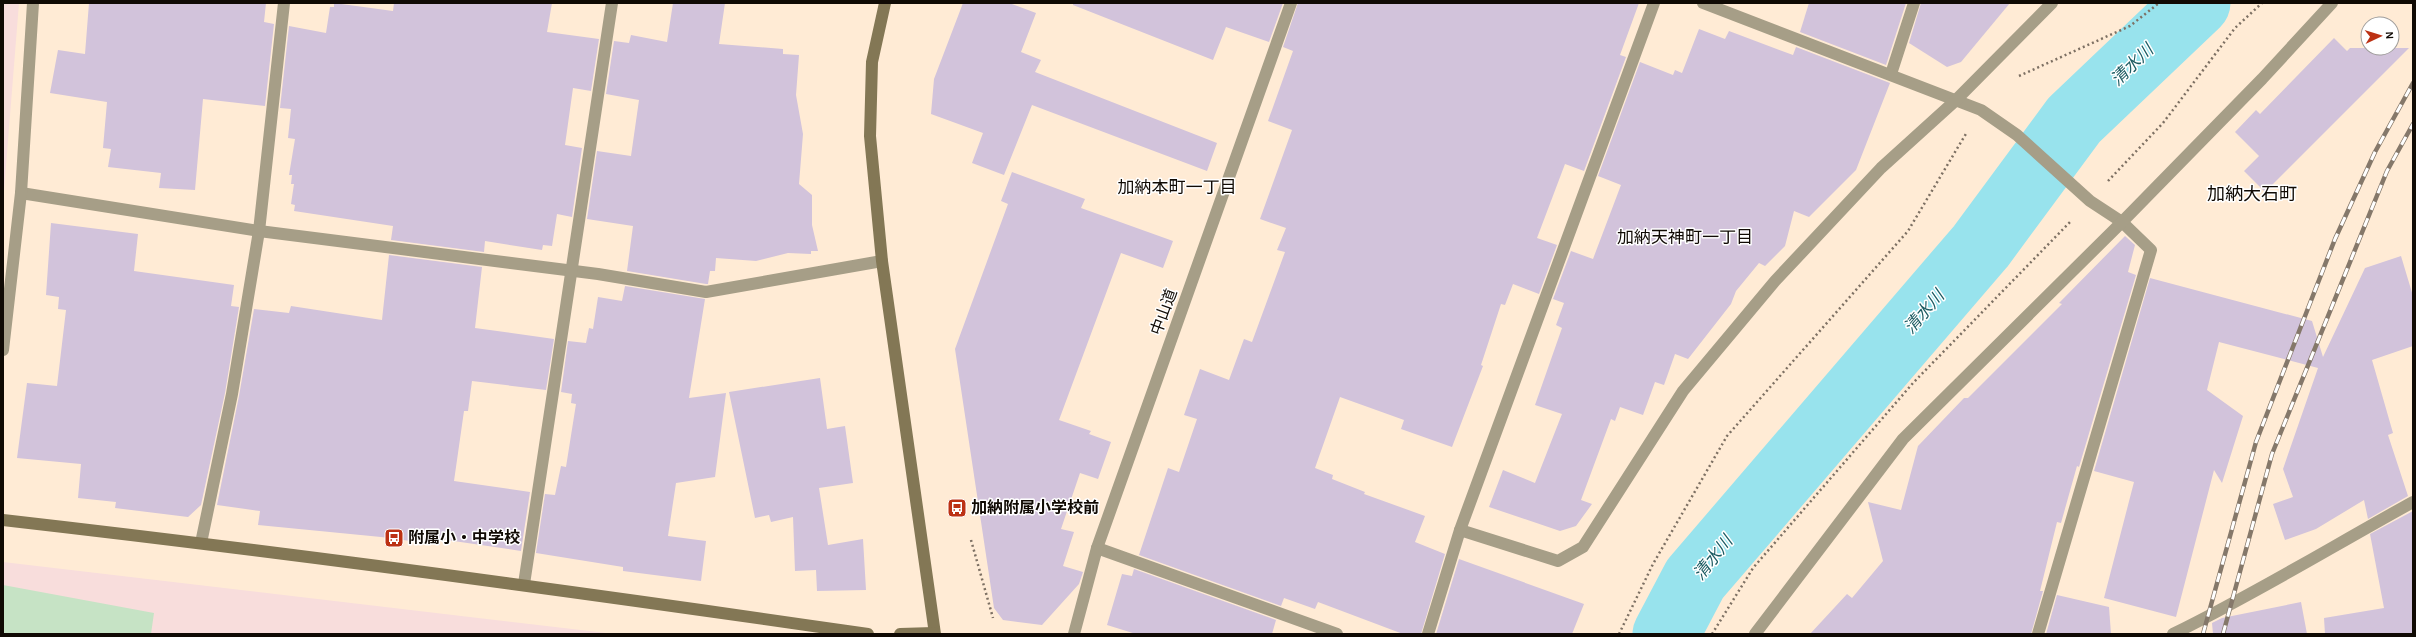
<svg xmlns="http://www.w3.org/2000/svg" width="2416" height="637" font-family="'Alegreya Sans','Noto Sans JP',sans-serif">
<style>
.education{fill:#f8dddc}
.green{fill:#c6e3c5}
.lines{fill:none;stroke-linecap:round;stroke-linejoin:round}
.river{stroke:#98e3ed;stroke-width:67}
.building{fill:#d2c3db}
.path{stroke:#7d7063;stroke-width:2.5;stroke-dasharray:2 3;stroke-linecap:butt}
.lane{stroke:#a69e87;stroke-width:12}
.street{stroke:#a69e87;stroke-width:12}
.secondary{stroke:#837755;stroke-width:12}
.rail-casing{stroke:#85786a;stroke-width:4.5}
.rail{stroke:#fff;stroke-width:3;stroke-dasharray:9;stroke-linecap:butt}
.labels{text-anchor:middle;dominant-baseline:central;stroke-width:3;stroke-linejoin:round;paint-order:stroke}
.street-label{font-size:16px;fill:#100a04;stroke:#fff}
.poi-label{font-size:16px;font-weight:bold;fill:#100a04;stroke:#fff;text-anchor:start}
.water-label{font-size:17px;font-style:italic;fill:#1c5b62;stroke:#fff}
.neighbourhood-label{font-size:17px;fill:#100a04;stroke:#fff}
.quarter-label{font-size:18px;fill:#100a04;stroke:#fff}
</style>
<rect width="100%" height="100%" fill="#ffebd5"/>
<!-- education -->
<g class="education">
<path d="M3,3H19L3,203Z"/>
<path d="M3,562L615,634H3Z"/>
</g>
<!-- green -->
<path class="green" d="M3,585L154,613L151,634H3Z"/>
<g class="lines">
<!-- river -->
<path class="river" d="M1666,634L1695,579L1981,246L2074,120L2197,3"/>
</g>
<!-- building -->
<g class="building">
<path d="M89,3H266L264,22L274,24L265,106L203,99L195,190L159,188L161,173L108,167L111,149L103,148L107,102L50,93L58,50L85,54Z"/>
<path d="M334,3L393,11L394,3H552L547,32L599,39L591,91L573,88L565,145L582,148L572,217L557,214L552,246L543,245L542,250L485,241L484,252L391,240L393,226L294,211L295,205L291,204L294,184H291L292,175H289L295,139L288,138L291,109L280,108L289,26L326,33L330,7H334Z"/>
<path d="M673,3H725L719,44L783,49V54L799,55L796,95L803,134L799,184L812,195V225L818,251H811V254L788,253L756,261L716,258L715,271H710L708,284H706L627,271L633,226L587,219L597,151L631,156L639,100L606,94L614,41L629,43L631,35L667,42Z"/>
<path d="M963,3H1009L1036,13L1021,52L1041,60L1035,72L1217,143L1207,171L1032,105L1004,175L972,163L983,133L931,114L934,79Z"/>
<path d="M1073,3H1283L1269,42L1226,27L1213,60L1073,5Z"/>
<path d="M1298,3H1639L1620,55L1626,57L1584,171L1565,164L1537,238L1557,245L1539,294L1513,284L1505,305L1501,304L1481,365L1483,366L1452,447L1401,429L1404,420L1340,397L1315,468L1333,475L1332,479L1365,492L1364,494L1425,516L1415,542L1445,554L1421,634H1403L1318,602L1315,609L1284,598L1281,606L1139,555L1168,468L1179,472L1197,419L1184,415L1200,369L1229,380L1244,339L1252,342L1285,252L1277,250L1286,228L1260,219L1292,130L1268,121L1293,51L1283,47Z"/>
<path d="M1809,3H1906L1886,65L1800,32Z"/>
<path d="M1921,3H2010L1961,62L1947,67L1909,43Z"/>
<path d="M1699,29L1725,39L1729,31L1793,55L1796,47L1890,83L1856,170L1809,217L1794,211L1785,246L1765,266L1759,263L1736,291L1731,304L1688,359L1675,354L1664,385L1655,382L1643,415L1620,407L1615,421L1611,419L1581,500L1592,504L1576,526L1560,531L1489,507L1503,470L1535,483L1562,414L1535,405L1562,328L1556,325L1564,303L1553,299L1571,251L1593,259L1621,185L1598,176L1640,62L1673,75L1675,70L1682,73Z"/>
<path d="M2334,38L2347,51L2350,48H2409L2265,192L2244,171L2259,156L2235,132L2256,110L2260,114Z"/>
<path d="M1012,172L1085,199L1081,208L1173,241L1163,268L1121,253L1059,420L1091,431L1089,434L1111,442L1098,479L1080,473L1061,529L1074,532L1063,566L1083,572L1079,584L1042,625L1003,620L994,608L955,349L1008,204L1001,201Z"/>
<path d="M51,223L138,234L134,271L234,285L231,306L239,307L225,393L201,505L188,517L115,508L116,502L78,498L81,464L17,458L27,383L57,386L66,310L58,309L59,297L46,295Z"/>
<path d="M2125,236L2135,245L2128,272L2136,275L2079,467L2077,466L2061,523L2057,522L2040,591H2043L2031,634H1810L1847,594L1852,598L1883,561L1868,502L1901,510L1918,446L1964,398H1968L2062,304L2059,303Z"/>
<path d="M389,255L482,267L475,328L554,339L546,390L472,381L468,411H464L454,481L530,492L521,551L440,539V545L381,537L258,525L260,511L217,505L239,396L254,309L289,313L291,306L382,320Z"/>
<path d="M2401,256L2413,296V346L2372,360L2393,433L2388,435L2408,496L2368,519L2364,500L2316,529L2285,540L2273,504L2293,497L2283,469L2318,368L2219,342L2207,390L2243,416L2222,483L2214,470L2176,617L2104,598L2134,482L2094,471L2150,278L2312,321L2323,357L2365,268Z"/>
<path d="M625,286L705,299L689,398L726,393L715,477L676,483L668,536L706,541L701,581L623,571V567L536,553L545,494L555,495L561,466L566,467L576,404L571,403L572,394L561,392L568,341L586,343L589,328L593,329L598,297L622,301Z"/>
<path d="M820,378L827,429L845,426L853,483L819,488L828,545L863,539L866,590L817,591L816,570L795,571L793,517L771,522L769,515L755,518L729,392Z"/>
<path d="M2413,511V634H2325L2324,618L2384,608L2370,534Z"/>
<path d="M1459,559L1584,604L1572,634H1436Z"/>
<path d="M1134,569L1276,620L1272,634H1136L1107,625L1122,574L1132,576Z"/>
<path d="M2057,595L2109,607L2111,634H2046Z"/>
<path d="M2301,602L2307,634H2213L2212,623L2222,618Z"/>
</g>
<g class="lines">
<!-- path -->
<g class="path">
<path d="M2019,76L2130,26L2159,3"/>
<path d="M2108,181L2163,123L2235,28L2262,3"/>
<path d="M971,540L993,618"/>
<path d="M1619,634L1653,564L1727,436L1908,231L1967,132"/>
<path d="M1712,634L1753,568L1913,383L2072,220"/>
</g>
<!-- lane -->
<path class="lane" d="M1891,74L1914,3"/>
<!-- street -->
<g class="street">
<path d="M1703,3L1981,110L2017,135L2090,201L2122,222L2151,250L2038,634"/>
<path d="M21,193L259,231L598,274L706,292L882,261"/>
<path d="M3,350L21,193L33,3"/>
<path d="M1460,530L1558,561L1583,547L1683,391L1775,281L1881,168L1955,101L2052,3"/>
<path d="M201,543L232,394L259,231L284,3"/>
<path d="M1097,548L1337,634"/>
<path d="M524,584L612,3"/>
<path d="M1074,634L1097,548L1291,3"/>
<path d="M1428,634L1460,530L1654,3"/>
<path d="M1755,634L1903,439L2122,222L2262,79L2332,3"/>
<path d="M2173,634C2255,594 2333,546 2413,502"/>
</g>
<!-- secondary -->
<g class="secondary">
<path d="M885,3L872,62L870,136L882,261L935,634"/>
<path d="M3,520C292,553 580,592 868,634"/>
<path d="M900,634L934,633"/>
</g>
<defs>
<g id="rail">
<path d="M2203,634L2256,442L2335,239L2375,152L2413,83"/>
<path d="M2223,634L2272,454L2387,171L2413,124"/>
</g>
</defs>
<!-- rail casing -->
<use href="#rail" class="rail-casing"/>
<!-- rail -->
<use href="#rail" class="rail"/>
</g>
<!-- icons -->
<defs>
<symbol id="bus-square" viewBox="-11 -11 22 22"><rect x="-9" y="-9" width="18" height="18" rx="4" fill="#bc3114" stroke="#fff"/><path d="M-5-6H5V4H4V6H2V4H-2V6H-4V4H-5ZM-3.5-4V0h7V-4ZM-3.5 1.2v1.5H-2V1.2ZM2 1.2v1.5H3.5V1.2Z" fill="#fff"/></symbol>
</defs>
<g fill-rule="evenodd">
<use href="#bus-square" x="946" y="497" width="22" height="22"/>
<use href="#bus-square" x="383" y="527" width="22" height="22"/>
</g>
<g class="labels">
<!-- street labels -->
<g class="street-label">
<text transform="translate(1164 312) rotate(-70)">中山道</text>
</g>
<!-- poi labels -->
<g class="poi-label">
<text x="971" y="508">加納附属小学校前</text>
<text x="408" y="538">附属小・中学校</text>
</g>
<!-- water labels -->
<g class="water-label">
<text transform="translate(2132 65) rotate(-44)">清水川</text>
<text transform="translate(1924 312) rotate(-49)">清水川</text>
<text transform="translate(1713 558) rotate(-51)">清水川</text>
</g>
<!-- neighbourhood labels -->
<g class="neighbourhood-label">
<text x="1177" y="187">加納本町一丁目</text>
<text x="1685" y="237">加納天神町一丁目</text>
</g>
<!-- quarter labels -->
<g class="quarter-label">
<text x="2252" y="195">加納大石町</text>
</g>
</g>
<!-- border -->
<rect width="2416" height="637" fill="none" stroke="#100a04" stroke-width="8"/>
<!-- north arrow -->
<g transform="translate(2380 36) rotate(86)"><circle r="19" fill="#ffffff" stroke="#9f9d9b"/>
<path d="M0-3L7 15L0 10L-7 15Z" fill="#bc3114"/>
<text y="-6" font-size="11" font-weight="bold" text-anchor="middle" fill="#100a04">N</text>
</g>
</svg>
